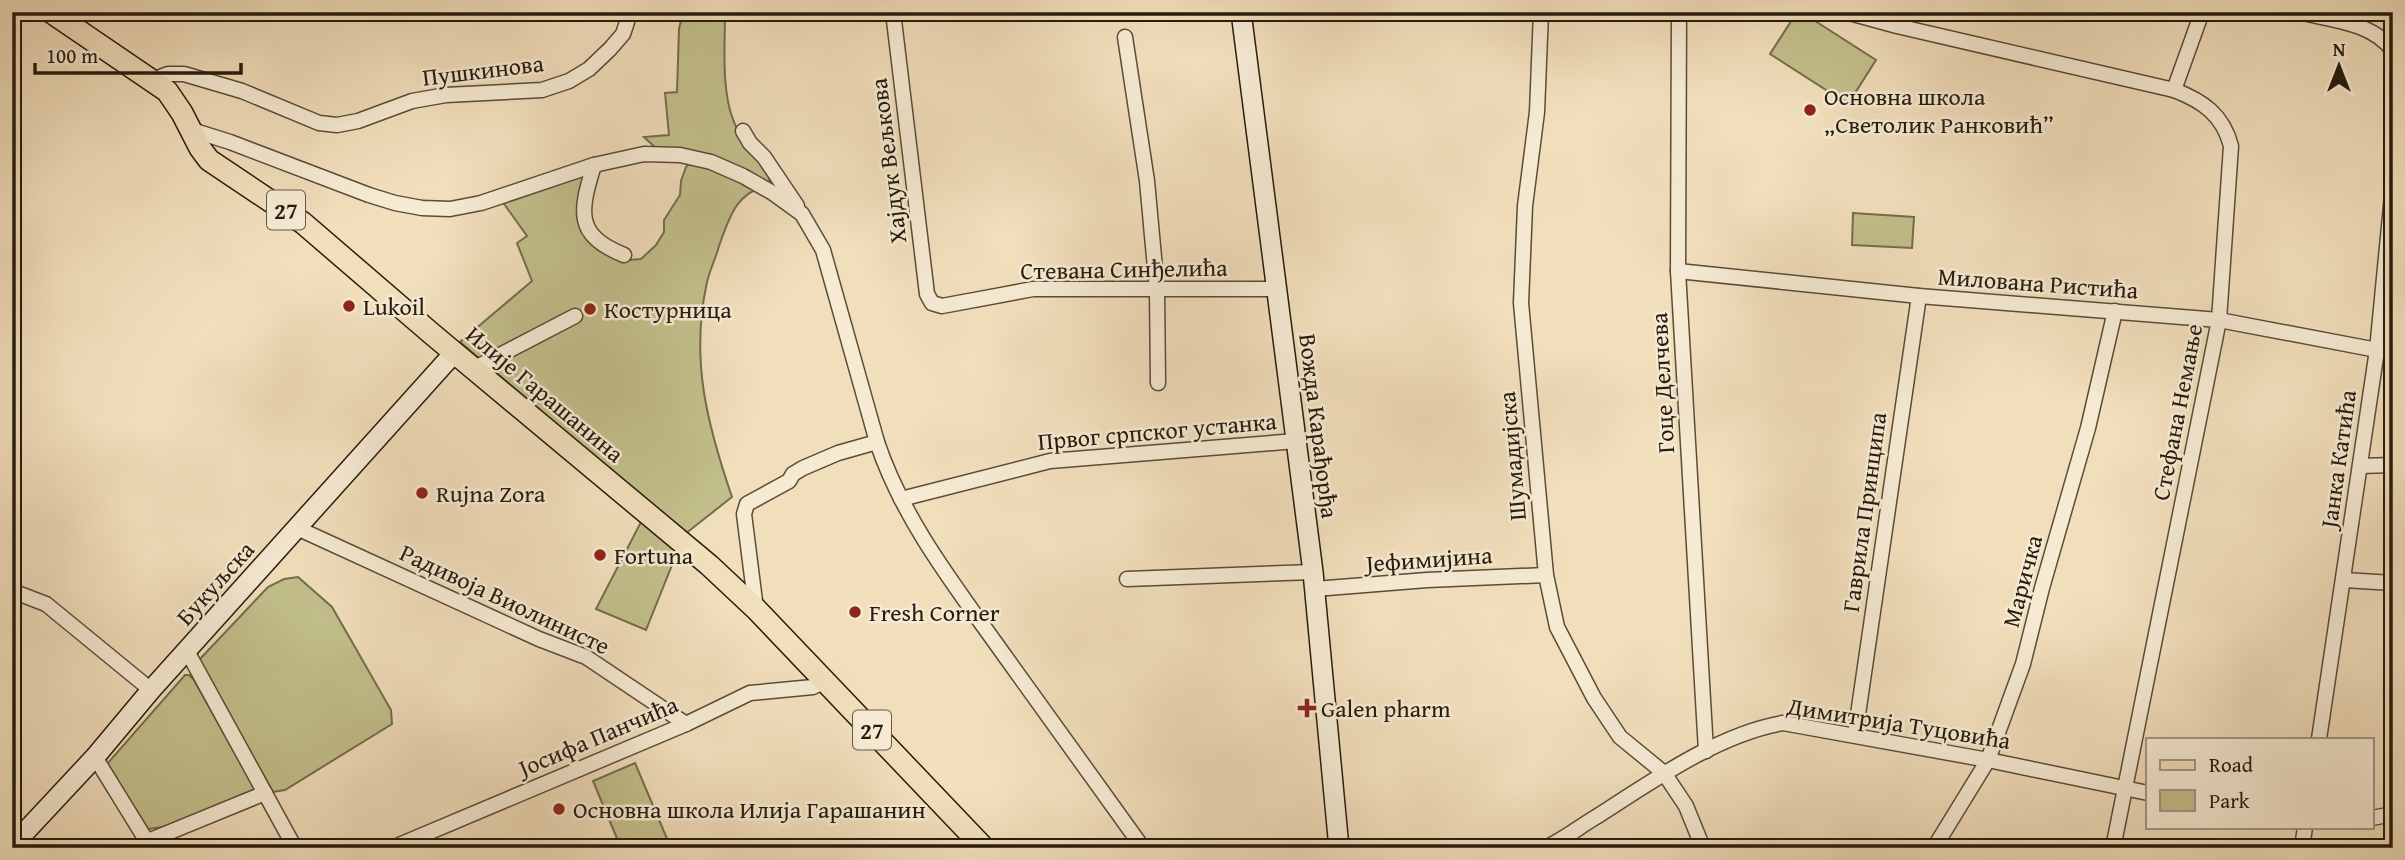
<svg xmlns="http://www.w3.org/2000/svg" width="2405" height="860" font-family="'Gentium Book Plus',serif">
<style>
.green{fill:#c2bf8b;stroke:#746d4c;stroke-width:2}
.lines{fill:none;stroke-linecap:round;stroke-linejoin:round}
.street-casing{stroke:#594c39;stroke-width:17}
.secondary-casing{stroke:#261b0e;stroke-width:22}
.primary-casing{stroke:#261b0e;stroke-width:24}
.street{stroke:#f6ead3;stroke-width:14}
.secondary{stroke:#f6ead3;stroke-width:19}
.primary{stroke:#f1debb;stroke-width:21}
.poi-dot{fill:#8f2418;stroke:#f6ead3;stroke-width:2.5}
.labels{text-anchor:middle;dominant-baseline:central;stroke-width:5;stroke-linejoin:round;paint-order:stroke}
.shield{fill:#f6ead3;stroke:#645949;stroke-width:2}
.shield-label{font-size:23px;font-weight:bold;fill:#261b0e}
.street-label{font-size:24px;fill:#261b0e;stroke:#f6ead3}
.poi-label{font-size:24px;fill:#261b0e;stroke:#f6ead3;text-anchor:start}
</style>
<rect width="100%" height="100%" fill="#f1debb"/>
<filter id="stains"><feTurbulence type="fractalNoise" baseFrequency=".00286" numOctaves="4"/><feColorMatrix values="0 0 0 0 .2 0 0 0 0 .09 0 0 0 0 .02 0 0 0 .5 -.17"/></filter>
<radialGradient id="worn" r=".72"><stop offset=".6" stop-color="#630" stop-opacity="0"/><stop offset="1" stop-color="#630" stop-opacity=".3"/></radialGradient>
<!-- green -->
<g class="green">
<path d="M683,12H725C725,45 721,92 734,122C742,144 768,159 770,184C736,193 730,215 719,246C716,258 710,269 707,282C690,359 707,424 732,497L685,534L460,342L532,281L517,243L527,236L502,201L587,174L582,221L628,260L641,259L656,245L664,232V220L680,195L681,181L686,167L698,155L657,149L644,137L669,135L665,93L677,92L679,29Z"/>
<path d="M1797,12H1801L1876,60L1848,104L1770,54Z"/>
<path d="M1853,213L1914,217L1912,248L1852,245Z"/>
<path d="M642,520L678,550L646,630L596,609Z"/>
<path d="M298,577L332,607L391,710L392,724L285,790L273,792L200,663V659L268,587L284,579Z"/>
<path d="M185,675H189L194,680L255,789L254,792L163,827L149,829L144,825L107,764Z"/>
<path d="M635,763L671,848H621L593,781Z"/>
</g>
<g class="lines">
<defs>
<g id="street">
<path d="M893,12L927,294L932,303L942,306L1033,289H1277"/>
<path d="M1541,12L1537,112L1525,206L1521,303L1546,575L1557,627L1594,698L1620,737L1664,773L1686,806L1703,848"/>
<path d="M1679,12L1678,271L1706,751"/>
<path d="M1846,12L1897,26L2174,90"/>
<path d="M2299,12C2330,20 2373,22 2393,51"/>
<path d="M1125,37L1147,181L1157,290L1158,383"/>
<path d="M153,80L168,74H184L242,91L319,123L337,125L358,121L412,101L446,95L542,90L569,81L589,69L610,49L623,34L627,22V12"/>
<path d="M192,130L230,142L369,195L395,203L422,208L450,209L481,203L594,165L644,154L680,155L711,162L743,176L773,193L802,214L823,250L877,442C903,520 955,586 1002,652C1049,718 1096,783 1143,848"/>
<path d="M743,131L750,143L764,157L797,206"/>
<path d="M594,165C580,211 574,235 624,255"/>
<path d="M1678,271L1919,296L2219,320L2377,350H2393"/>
<path d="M473,369L575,316"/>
<path d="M2360,466L2393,465"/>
<path d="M901,499L1050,461L1296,441"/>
<path d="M297,528L539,639L586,657L686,724"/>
<path d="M1127,579L1313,572"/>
<path d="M2344,580L2393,583"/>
<path d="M1315,589L1427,580L1546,575"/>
<path d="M12,591L46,604L151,690"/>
<path d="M756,609L744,514L747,504L789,481L793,474L803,468L838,453L877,442"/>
<path d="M187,651L295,848"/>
<path d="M1855,735L1919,296"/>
<path d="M2319,739L2377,350L2393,185"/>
<path d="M95,757L151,848"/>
<path d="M2372,818L2393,814"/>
<path d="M148,841L265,793"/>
<path d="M392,848L686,724L750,693L813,687L825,681"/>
<path d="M1545,848C1563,840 1579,827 1596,817C1651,782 1718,734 1783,723L1988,760L2148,793"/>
<path d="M1934,848L1988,760L2023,664L2042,588L2088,428L2115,311"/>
<path d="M2113,848L2219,320L2231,146C2223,115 2203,101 2174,90L2202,12"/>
<path d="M2302,848L2305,827"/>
</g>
<g id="secondary">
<path d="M1241,12L1313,572L1339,848"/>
<path d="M12,846L95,757L151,690L454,353"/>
</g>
<path id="primary" d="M51,12L167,91L182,113L200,148L209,160L303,223L432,334L709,565L756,609L984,848"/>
</defs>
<!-- street casing -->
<use href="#street" class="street-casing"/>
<!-- secondary casing -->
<use href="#secondary" class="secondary-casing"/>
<!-- primary casing -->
<use href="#primary" class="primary-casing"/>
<!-- street -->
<use href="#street" class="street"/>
<!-- secondary -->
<use href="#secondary" class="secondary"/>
<!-- primary -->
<use href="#primary" class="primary"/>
</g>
<!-- markers -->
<g class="poi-dot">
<circle cx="1810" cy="110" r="7"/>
<circle cx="349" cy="306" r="7"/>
<circle cx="590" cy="309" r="7"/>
<circle cx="422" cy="493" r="7"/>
<circle cx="600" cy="555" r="7"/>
<circle cx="855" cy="612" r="7"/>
<path d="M1303.5 697.5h7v7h7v7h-7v7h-7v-7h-7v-7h7z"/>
<circle cx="559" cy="809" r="7"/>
</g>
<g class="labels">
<!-- shield labels -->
<g class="shield">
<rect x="267" y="190.5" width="38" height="39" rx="5"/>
<rect x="853" y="710.5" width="38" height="39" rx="5"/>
</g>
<g class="shield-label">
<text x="286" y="210">27</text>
<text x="872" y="730">27</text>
</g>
<!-- street labels -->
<g class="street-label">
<text transform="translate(483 70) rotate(-7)">Пушкинова</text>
<text transform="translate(888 161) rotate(-97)">Хајдук Вељкова</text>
<text transform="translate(1124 269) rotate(-1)">Стевана Синђелића</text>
<text transform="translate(2038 283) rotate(4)">Милована Ристића</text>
<text transform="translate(1662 383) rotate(-93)">Гоце Делчева</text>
<text transform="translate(545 394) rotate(40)">Илије Гарашанина</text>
<text transform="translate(2177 412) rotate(-79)">Стефана Немање</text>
<text transform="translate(1319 426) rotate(83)">Вожда Карађорђа</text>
<text transform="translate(1157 431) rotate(-5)">Првог српског устанка</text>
<text transform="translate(1512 456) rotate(-95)">Шумадијска</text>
<text transform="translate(2338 459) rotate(-82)">Јанка Катића</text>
<text transform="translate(1864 512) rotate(-82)">Гаврила Принципа</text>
<text transform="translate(1429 559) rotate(-4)">Јефимијина</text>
<text transform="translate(2022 581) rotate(-75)">Маричка</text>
<text transform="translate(215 583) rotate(-48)">Букуљска</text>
<text transform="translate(505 599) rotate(25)">Радивоја Виолинисте</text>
<text transform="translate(1899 723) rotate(9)">Димитрија Туцовића</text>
<text transform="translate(598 736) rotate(-23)">Јосифа Панчића</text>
</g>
<!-- poi labels -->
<g class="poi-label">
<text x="1824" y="96">Основна школа<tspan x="1824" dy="28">„Светолик Ранковић”</tspan></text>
<text x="363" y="306">Lukoil</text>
<text x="604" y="309">Костурница</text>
<text x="436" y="493">Rujna Zora</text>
<text x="614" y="555">Fortuna</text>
<text x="869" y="612">Fresh Corner</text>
<text x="1321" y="708">Galen pharm</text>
<text x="573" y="809">Основна школа Илија Гарашанин</text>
</g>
</g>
<!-- margin -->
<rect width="2405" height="860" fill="none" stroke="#f1debb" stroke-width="42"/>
<rect x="14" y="14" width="2377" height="832" fill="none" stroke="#261b0e" stroke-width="3.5"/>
<rect x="21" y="21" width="2363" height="818" fill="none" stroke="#261b0e" stroke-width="2"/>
<!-- legend -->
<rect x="2146" y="738" width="228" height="91" fill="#f6ead3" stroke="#a39784" stroke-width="2"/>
<rect x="2160" y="760" width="35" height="10" fill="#f1debb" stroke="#a39784" stroke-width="2"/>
<text x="2209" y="772" font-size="21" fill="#261b0e">Road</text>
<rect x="2160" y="790" width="35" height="21" fill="#c2bf8b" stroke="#a39784" stroke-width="2"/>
<text x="2209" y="808" font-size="21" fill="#261b0e">Park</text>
<!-- north arrow -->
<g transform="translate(2339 66)" stroke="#f6ead3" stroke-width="5" paint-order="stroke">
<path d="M0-5L12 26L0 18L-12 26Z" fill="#261b0e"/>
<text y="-10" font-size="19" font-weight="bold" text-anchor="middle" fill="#261b0e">N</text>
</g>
<!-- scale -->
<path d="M35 63v10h206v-10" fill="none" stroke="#261b0e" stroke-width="3.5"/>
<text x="46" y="63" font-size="21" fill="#261b0e" stroke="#f6ead3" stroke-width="5" paint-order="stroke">100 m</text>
<rect width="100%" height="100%" filter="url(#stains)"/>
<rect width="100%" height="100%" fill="url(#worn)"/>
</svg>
